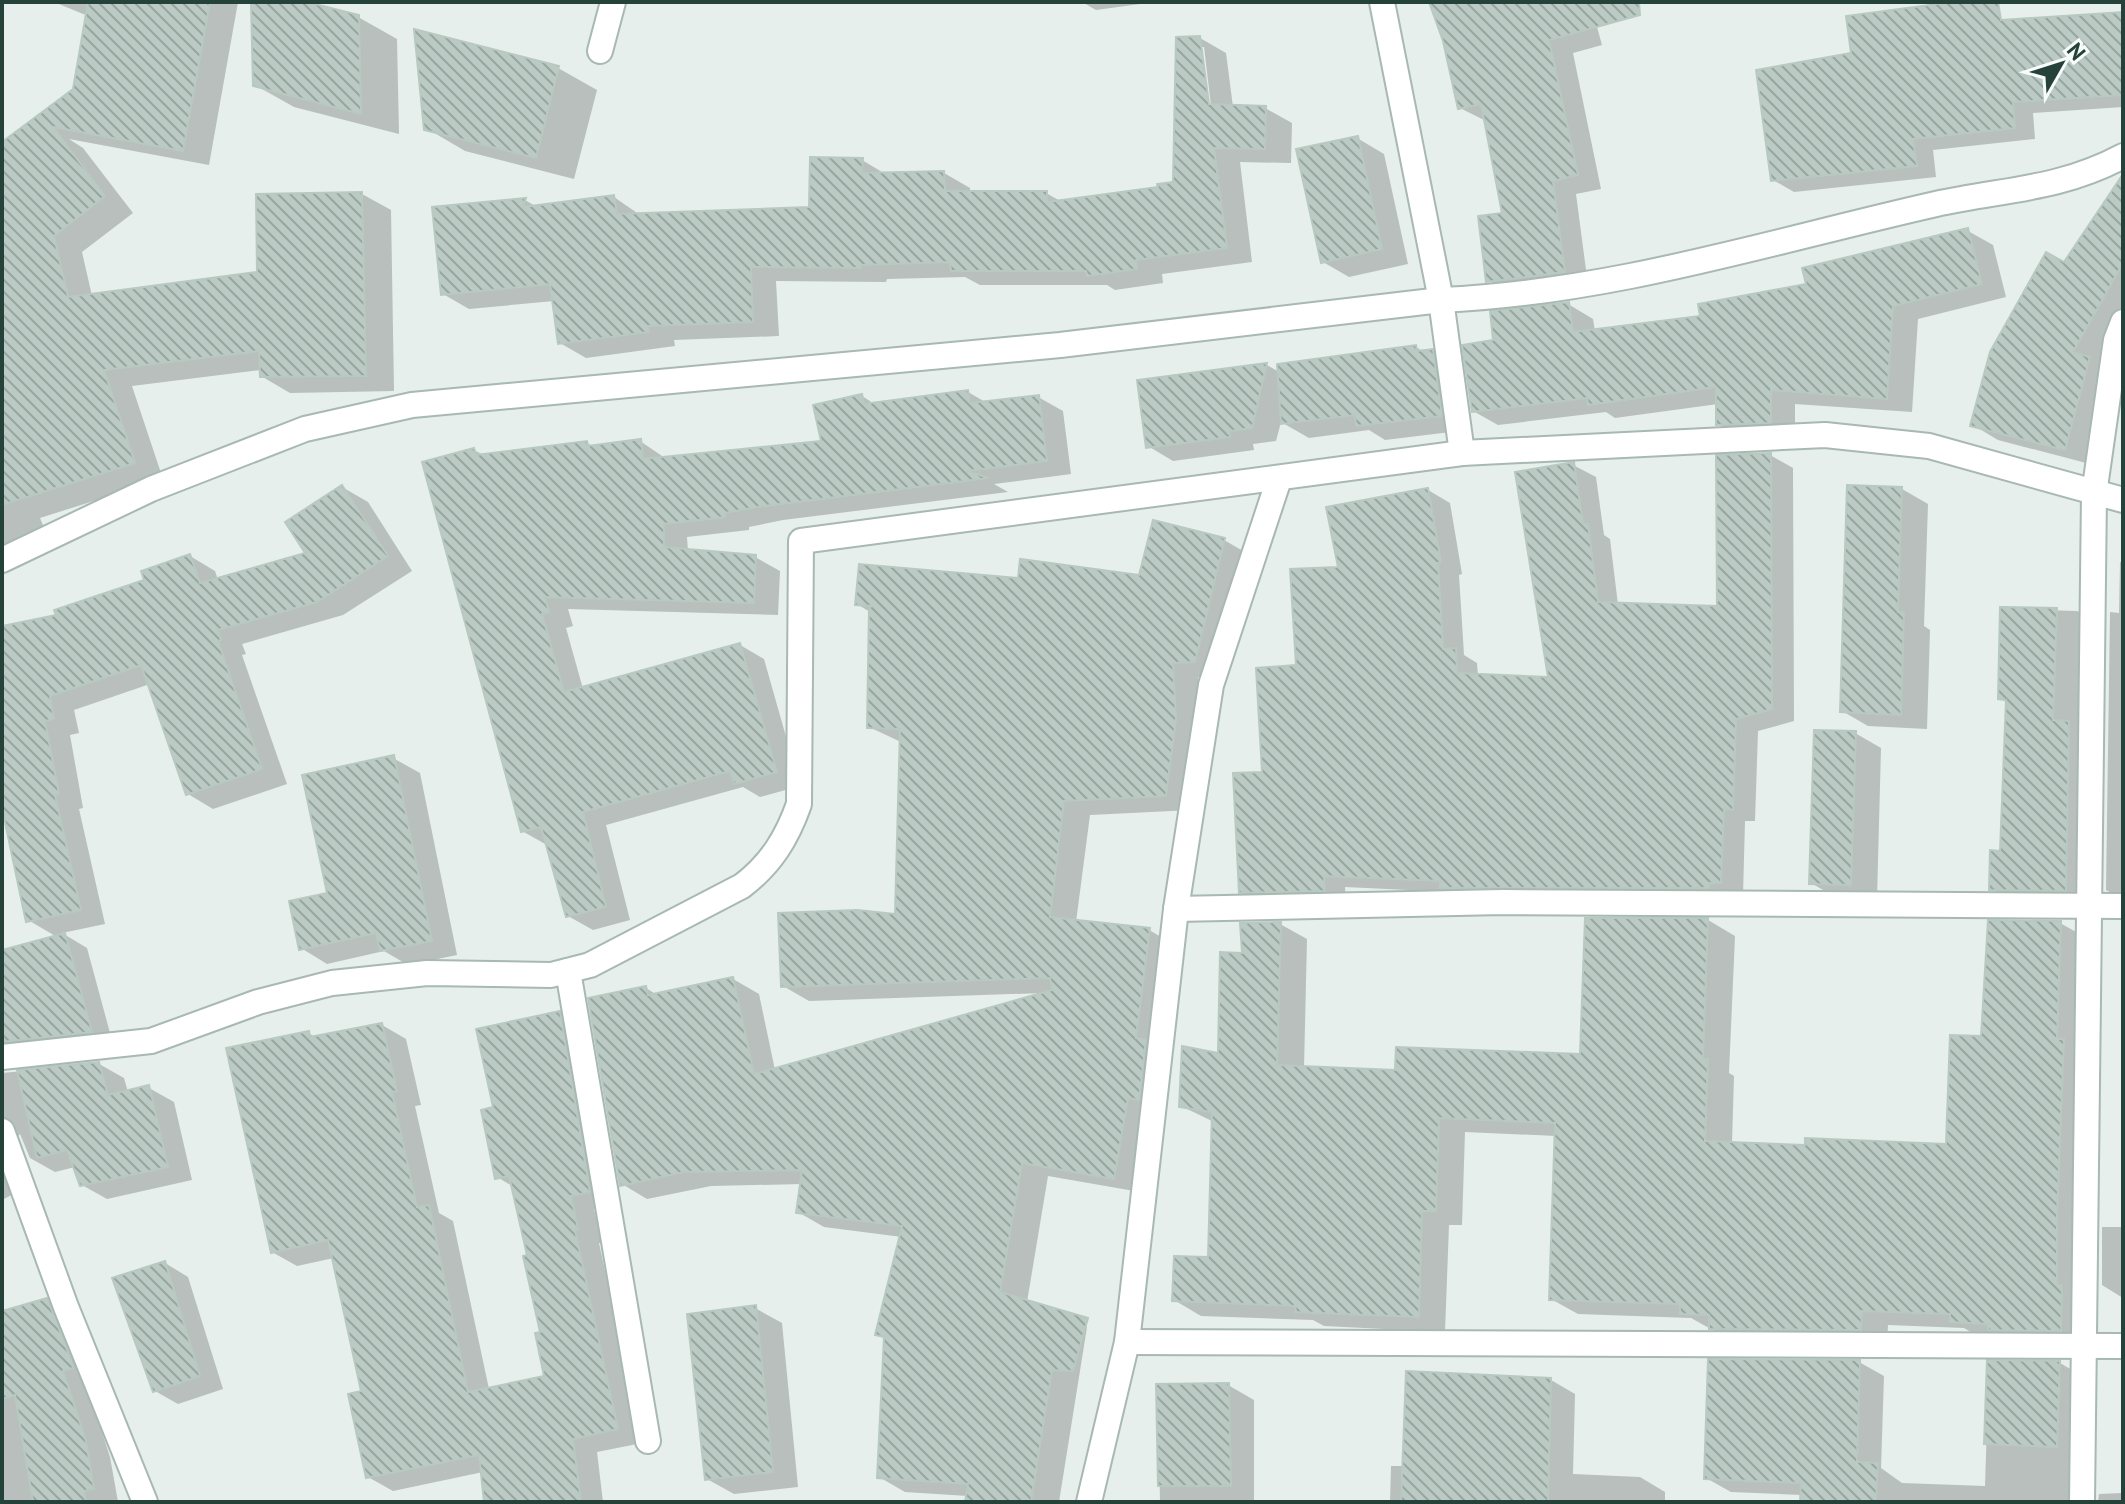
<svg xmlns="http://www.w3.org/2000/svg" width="2125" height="1504" font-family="'PT Sans',sans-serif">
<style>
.shadow{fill:#0003;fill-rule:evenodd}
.building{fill:url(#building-back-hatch);stroke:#b8c9c2;stroke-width:2}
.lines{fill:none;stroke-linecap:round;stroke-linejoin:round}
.minor-casing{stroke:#a8b8b2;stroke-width:28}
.minor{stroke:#fff;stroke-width:24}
</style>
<defs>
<pattern id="building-back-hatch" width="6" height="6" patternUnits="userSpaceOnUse" patternTransform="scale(2)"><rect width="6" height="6" fill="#bbcac4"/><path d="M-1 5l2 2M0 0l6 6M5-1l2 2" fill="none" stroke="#98a6a0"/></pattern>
</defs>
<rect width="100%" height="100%" fill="#e6efeb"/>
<!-- shadow -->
<g class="shadow">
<path d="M54,2H238L209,165L69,139L83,148L133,213L82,252L92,296L259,274L362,194L391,210L394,391L290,393L261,376V370L132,386L163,479L40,518L48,537L2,554V170L32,122L74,91L88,16Z"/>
<path d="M253,2H299L358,17L397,39L399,134L294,107L255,85Z"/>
<path d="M1082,2H1155L1096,10Z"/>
<path d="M1431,2H1590L1602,45L1573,53L1601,189L1576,194L1588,285L1512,294L1488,280L1505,215L1486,121L1460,108L1445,40Z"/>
<path d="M2123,14V107L2033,113L2035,139L1933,150L1936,177L1794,192L1773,180Z"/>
<path d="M1200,38L1226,53L1233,107L1265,108L1292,123L1291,163L1240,162L1252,262L1162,274L1163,283L1115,290L1107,285H980L965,277L887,279L886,282L776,281L779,336L674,340L675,346L586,358L560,343L554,301L469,309L443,294L525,200L537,207L614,197L640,215L811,209L862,160L887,175L944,173L970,188V193H1046L1062,202L1160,189L1175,183ZM1201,47H1204L1212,114H1208Z"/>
<path d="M558,68L597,90L574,179L465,151L426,128Z"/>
<path d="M1357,138L1384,154L1408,264L1349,277L1323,262Z"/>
<path d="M2123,193V364L2090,464L1998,440L1973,425L2065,264Z"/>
<path d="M1968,231L1993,245L2006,297L1918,319L1912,412L1795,404V436L1743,439L1718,424V404L1615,418L1606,412L1498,425L1473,411L1496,342L1568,304L1593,319L1595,331L1703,317L1809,286Z"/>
<path d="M1416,347L1424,352L1432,351L1458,366L1467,430L1385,440L1369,430L1309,438L1281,422L1276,441L1253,444L1254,450L1173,461L1148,446L1139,381L1267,365L1279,372Z"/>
<path d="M968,392L987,403L1038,397L1063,411L1071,474L994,484L1008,492L783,520L749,527V530L687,537L688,551L755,557L780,571L778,615L568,609L573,626L566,628L583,689L740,645L764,659L800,786L760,797L743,787L606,825L630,920L593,930L568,916L547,845L522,831L474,450L485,456L587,443L594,447L640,441L665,458L823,443L862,396L876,405Z"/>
<path d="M1770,455L1793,468L1794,721L1758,731L1755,821H1745L1743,895L1450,892L1345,887L1346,903L1263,904L1241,891L1264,774L1298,667L1340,569L1428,490L1450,503L1462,574L1459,575L1464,655L1477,663L1478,676L1551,679L1573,465L1596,477L1604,535L1610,539L1618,605L1719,608Z"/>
<path d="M342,487L368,502L412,571L343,615L242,644L246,654L242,655L287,784L213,809L188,794L150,684L74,710L79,733L70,735L83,808L79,809L105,924L62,933L87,948L113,1044L2,1049V952L57,937L28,920L2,806V628L59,617L146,581L190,556L215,571L218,580L308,554Z"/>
<path d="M1902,489L1928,504L1924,626L1930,630L1927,729L1868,726L1842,711Z"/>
<path d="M1224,540L1250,555L1221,676L1198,677L1201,735L1192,810L1090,815L1076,922L1149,930L1175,945L1162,1051L1171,1057L1165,1114L1154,1112L1140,1192L1048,1176L1027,1302L1061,1312L1087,1327L1059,1502H967L968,1496L905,1492L879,1477L886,1339L877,1334L902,1237L824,1227L798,1212L802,1184L711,1186L647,1199L622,1184L646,988L657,995L733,979L759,994L775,1070L1043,993L809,1001L783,986L897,916L901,742L869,727L870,612L857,604L1020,580L1141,577Z"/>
<path d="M2120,562H2123V899L2106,890L2110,612L2119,613Z"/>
<path d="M2002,609L2077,611L2103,626L2100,905L2017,904L1991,889L2002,853L2007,703L2000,698Z"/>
<path d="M1855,733L1881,748L1877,899L1837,898L1811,883Z"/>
<path d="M393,758L420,773L457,955L408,965L384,951L327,964L301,948Z"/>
<path d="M1708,920L1735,936L1729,1073L1734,1076L1732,1144L1948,1146L1983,1038L2060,923L2087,938L2088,1345L1979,1337L1964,1328L1888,1325L1887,1344H1738L1691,1318L1578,1314L1551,1299L1557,1136L1465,1132L1462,1225H1449L1445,1332L1324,1326L1313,1320L1201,1316L1174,1300L1210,1259L1214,1122L1181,1106L1220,1055L1244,955L1280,924L1307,939L1304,1068L1397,1072L1582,1056Z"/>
<path d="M559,1013L584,1027L614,1205L594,1209L602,1243H599L642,1443L597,1452L603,1502H486L483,1472L393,1491L368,1477L363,1393L334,1258L297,1266L272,1252L308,1033L317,1038L382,1025L406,1039L421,1105L415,1106L439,1213L453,1221L489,1389L546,1377L542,1333L514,1187L497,1177L496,1108Z"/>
<path d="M99,1064L124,1078L128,1092L149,1088L174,1102L192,1180L107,1199L82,1185L75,1167L55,1172L30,1158L20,1134L11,1144L25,1188L2,1200V1073Z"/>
<path d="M2102,1227H2123V1298L2102,1285Z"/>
<path d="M165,1263L188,1277L223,1389L178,1404L155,1391Z"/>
<path d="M47,1300L72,1315L87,1385L110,1457L118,1502H2V1314Z"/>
<path d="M755,1308L782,1323L798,1487L734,1494L707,1479Z"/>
<path d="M1859,1362L1884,1376L1881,1468L1902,1483L1985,1486L1989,1362L2060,1363L2084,1377L2080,1502H1802V1495L1731,1492L1706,1478Z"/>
<path d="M1551,1380L1575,1394L1573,1474L1640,1477L1665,1492V1502H1390L1391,1466H1404Z"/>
<path d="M1228,1385L1254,1400V1502H1160L1158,1386Z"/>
<path d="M2123,1493V1502H2098L2099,1494Z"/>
</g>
<!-- building -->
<g class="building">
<path d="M88,2H210L183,151L53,127L105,196L54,236L68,297L257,272L256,194L362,192L366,376L260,377L259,351L104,370L135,463L2,505V142L73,89Z"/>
<path d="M251,2H307L359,15L361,114L253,86Z"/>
<path d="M1429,2H1639L1640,15L1549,40L1578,175L1553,181L1565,272L1486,282L1478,216L1502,213L1481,104L1458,109L1443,41Z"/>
<path d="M1952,2H1998L2001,20L2123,12V95L2013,102L2015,128L1913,139L1917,166L1771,181L1756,70L1851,53L1846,16Z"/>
<path d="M414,29L559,66L536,158L424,130Z"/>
<path d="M1200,36L1209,104L1266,106L1265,149L1214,148L1227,248L1136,260L1137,269L1087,276L1086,271H951L950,262L861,265V268L751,267L753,322L648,326L649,332L558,344L550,284L441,295L432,207L526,198L523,207L614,195L617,214L809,207L810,157L863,158L862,173L944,171L945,191H1047V202L1158,187L1157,184L1173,182L1176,37Z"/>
<path d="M1358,136L1382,249L1321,263L1296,149Z"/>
<path d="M2123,174V263L2073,352L2090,357L2065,450L1970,426L1990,352L2046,252L2064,262Z"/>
<path d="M1968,228L1982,284L1893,306L1887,399L1771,390V423L1716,425V387L1588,405L1587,398L1472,412L1462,345L1493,340L1490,311L1569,302L1573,332L1700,316L1698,304L1806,284L1802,268Z"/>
<path d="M1416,345L1417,351L1433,349L1442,416L1356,426L1355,415L1281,424L1277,364Z"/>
<path d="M1267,363L1252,428L1230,431V437L1146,448L1137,380Z"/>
<path d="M968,390L970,403L1039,395L1047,461L967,471L989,478L757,507L725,513V517L664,524V547L756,555L754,603L545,597L549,612L542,614L564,692L740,643L777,772L734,784L730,771L583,812L606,907L566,917L541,827L521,832L422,462L474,448L476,455L587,441L588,446L641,439L643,459L821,441L813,405L862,394L864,404Z"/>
<path d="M1771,453L1772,709L1736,719L1733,810L1724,809L1721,883H1710L1709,888H1440V881L1324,876L1325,891L1239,893L1233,773L1262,772L1256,668L1296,665L1290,569L1338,567L1326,507L1428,488L1441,562L1438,563L1443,649L1456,648L1457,673L1548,677L1515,472L1574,462L1583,524H1588L1598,602L1717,606L1716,455Z"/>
<path d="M342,485L388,556L317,602L218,630L221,640L218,641L262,769L186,795L141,665L50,696L54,719L45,721L59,794L55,795L81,910L26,922L2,808V626L56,615L54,610L144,580L141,571L190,554L200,583L305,553L285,522Z"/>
<path d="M1847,485L1902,487L1898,612H1904L1901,715L1840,712Z"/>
<path d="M1153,520L1225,538L1195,662L1173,663L1176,719L1166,796L1064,801L1050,917L1150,928L1136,1038L1146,1040L1139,1100L1128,1098L1114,1179L1022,1163L1000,1292L1088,1318L1073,1371L1052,1370L1031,1502H965L968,1484L877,1478L884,1337L875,1335L902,1226L796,1213L802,1170L684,1172L620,1186L588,998L646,986L648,995L733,977L754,1074L1052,990L1050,978L781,987L778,913L857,910L895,914L900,729L867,728L869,607L873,606L855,605L859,564L1018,578L1020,559L1139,575Z"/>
<path d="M2000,607L2057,608L2053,720L2069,721L2066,891L1989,890L1990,850L2000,851L2006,700L1998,699Z"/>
<path d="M1814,730L1856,731L1851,885L1809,884Z"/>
<path d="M394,755L432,941L380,951L376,933L299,950L289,901L327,893L302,775Z"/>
<path d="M1585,918H1708L1703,1059H1708L1705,1141L1805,1145V1138L1946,1144L1950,1035L1981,1036L1988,920L2061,921L2057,1039H2064L2057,1215V1285H2062L2061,1331L1988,1330V1324L1950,1322V1314L1862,1311L1861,1330L1709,1329V1315L1680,1314V1304L1549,1300L1555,1123L1439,1118L1436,1211H1422L1419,1317L1295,1312L1296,1306L1172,1301L1174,1256L1208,1257L1212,1112L1179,1107L1182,1046L1218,1053L1220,952L1242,953L1240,923L1281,922L1277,1065L1395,1070L1396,1047L1580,1054Z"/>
<path d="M65,933L92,1032L2,1042V950Z"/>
<path d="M560,1011L590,1192L571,1196L578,1229L575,1230L618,1429L573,1439L581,1502H484L479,1455L366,1478L348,1394L361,1391L328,1240L271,1253L226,1048L309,1031L310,1037L382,1023L397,1091L392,1092L417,1207L429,1205L468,1392L544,1376L535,1333L540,1332L523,1256L527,1255L509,1176L495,1179L481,1110L493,1107L476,1029Z"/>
<path d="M99,1062L108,1095L149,1085L168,1167L80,1186L67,1150L37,1158L17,1070Z"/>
<path d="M165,1261L200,1376L153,1392L112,1278Z"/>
<path d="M47,1298L71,1360L73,1368L63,1371L86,1441L94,1489L84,1491L86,1502H33L15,1395L2,1399V1311Z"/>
<path d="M756,1305L773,1472L705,1480L687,1314Z"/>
<path d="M1708,1359L1860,1360L1857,1462L1878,1463L1876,1502H1800L1801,1483L1704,1479Z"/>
<path d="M1987,1360L2060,1361L2057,1447L1984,1444Z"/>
<path d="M1406,1371L1551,1378L1548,1502H1401Z"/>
<path d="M1229,1383L1231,1486H1158L1156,1384Z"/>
</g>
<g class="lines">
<defs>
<g id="minor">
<path d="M1382,2L1441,300L1462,453"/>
<path d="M600,51L613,2"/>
<path d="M2,560L151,489L305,429L412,405L1060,345L1441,300C1615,292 1768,242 1936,204C2004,189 2059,190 2123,156"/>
<path d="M1176,909L1503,902L2123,906"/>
<path d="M568,971L648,1441"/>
<path d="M2,1057L151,1041L258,1002L332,983L427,973L551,975L590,965L742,886C771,864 787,838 799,804L801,541L1462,453L1825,435L1929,446L2123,500"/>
<path d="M2,1131L66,1307L145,1502"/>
<path d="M1127,1342L2123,1346"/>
<path d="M1089,1502L1127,1342L1176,909L1211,685L1279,479"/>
<path d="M2082,1502L2094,494L2116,340L2123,322"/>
</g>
</defs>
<!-- minor casing -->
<use href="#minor" class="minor-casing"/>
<!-- minor -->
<use href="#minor" class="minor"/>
</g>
<!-- border -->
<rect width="2125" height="1504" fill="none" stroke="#24423a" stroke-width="8"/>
<!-- north arrow -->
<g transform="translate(2061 64) rotate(51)" stroke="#f7fbf9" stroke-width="6" paint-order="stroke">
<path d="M0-6L14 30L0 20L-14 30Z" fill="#24423a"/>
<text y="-12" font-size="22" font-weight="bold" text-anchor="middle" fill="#24423a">N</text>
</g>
</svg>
